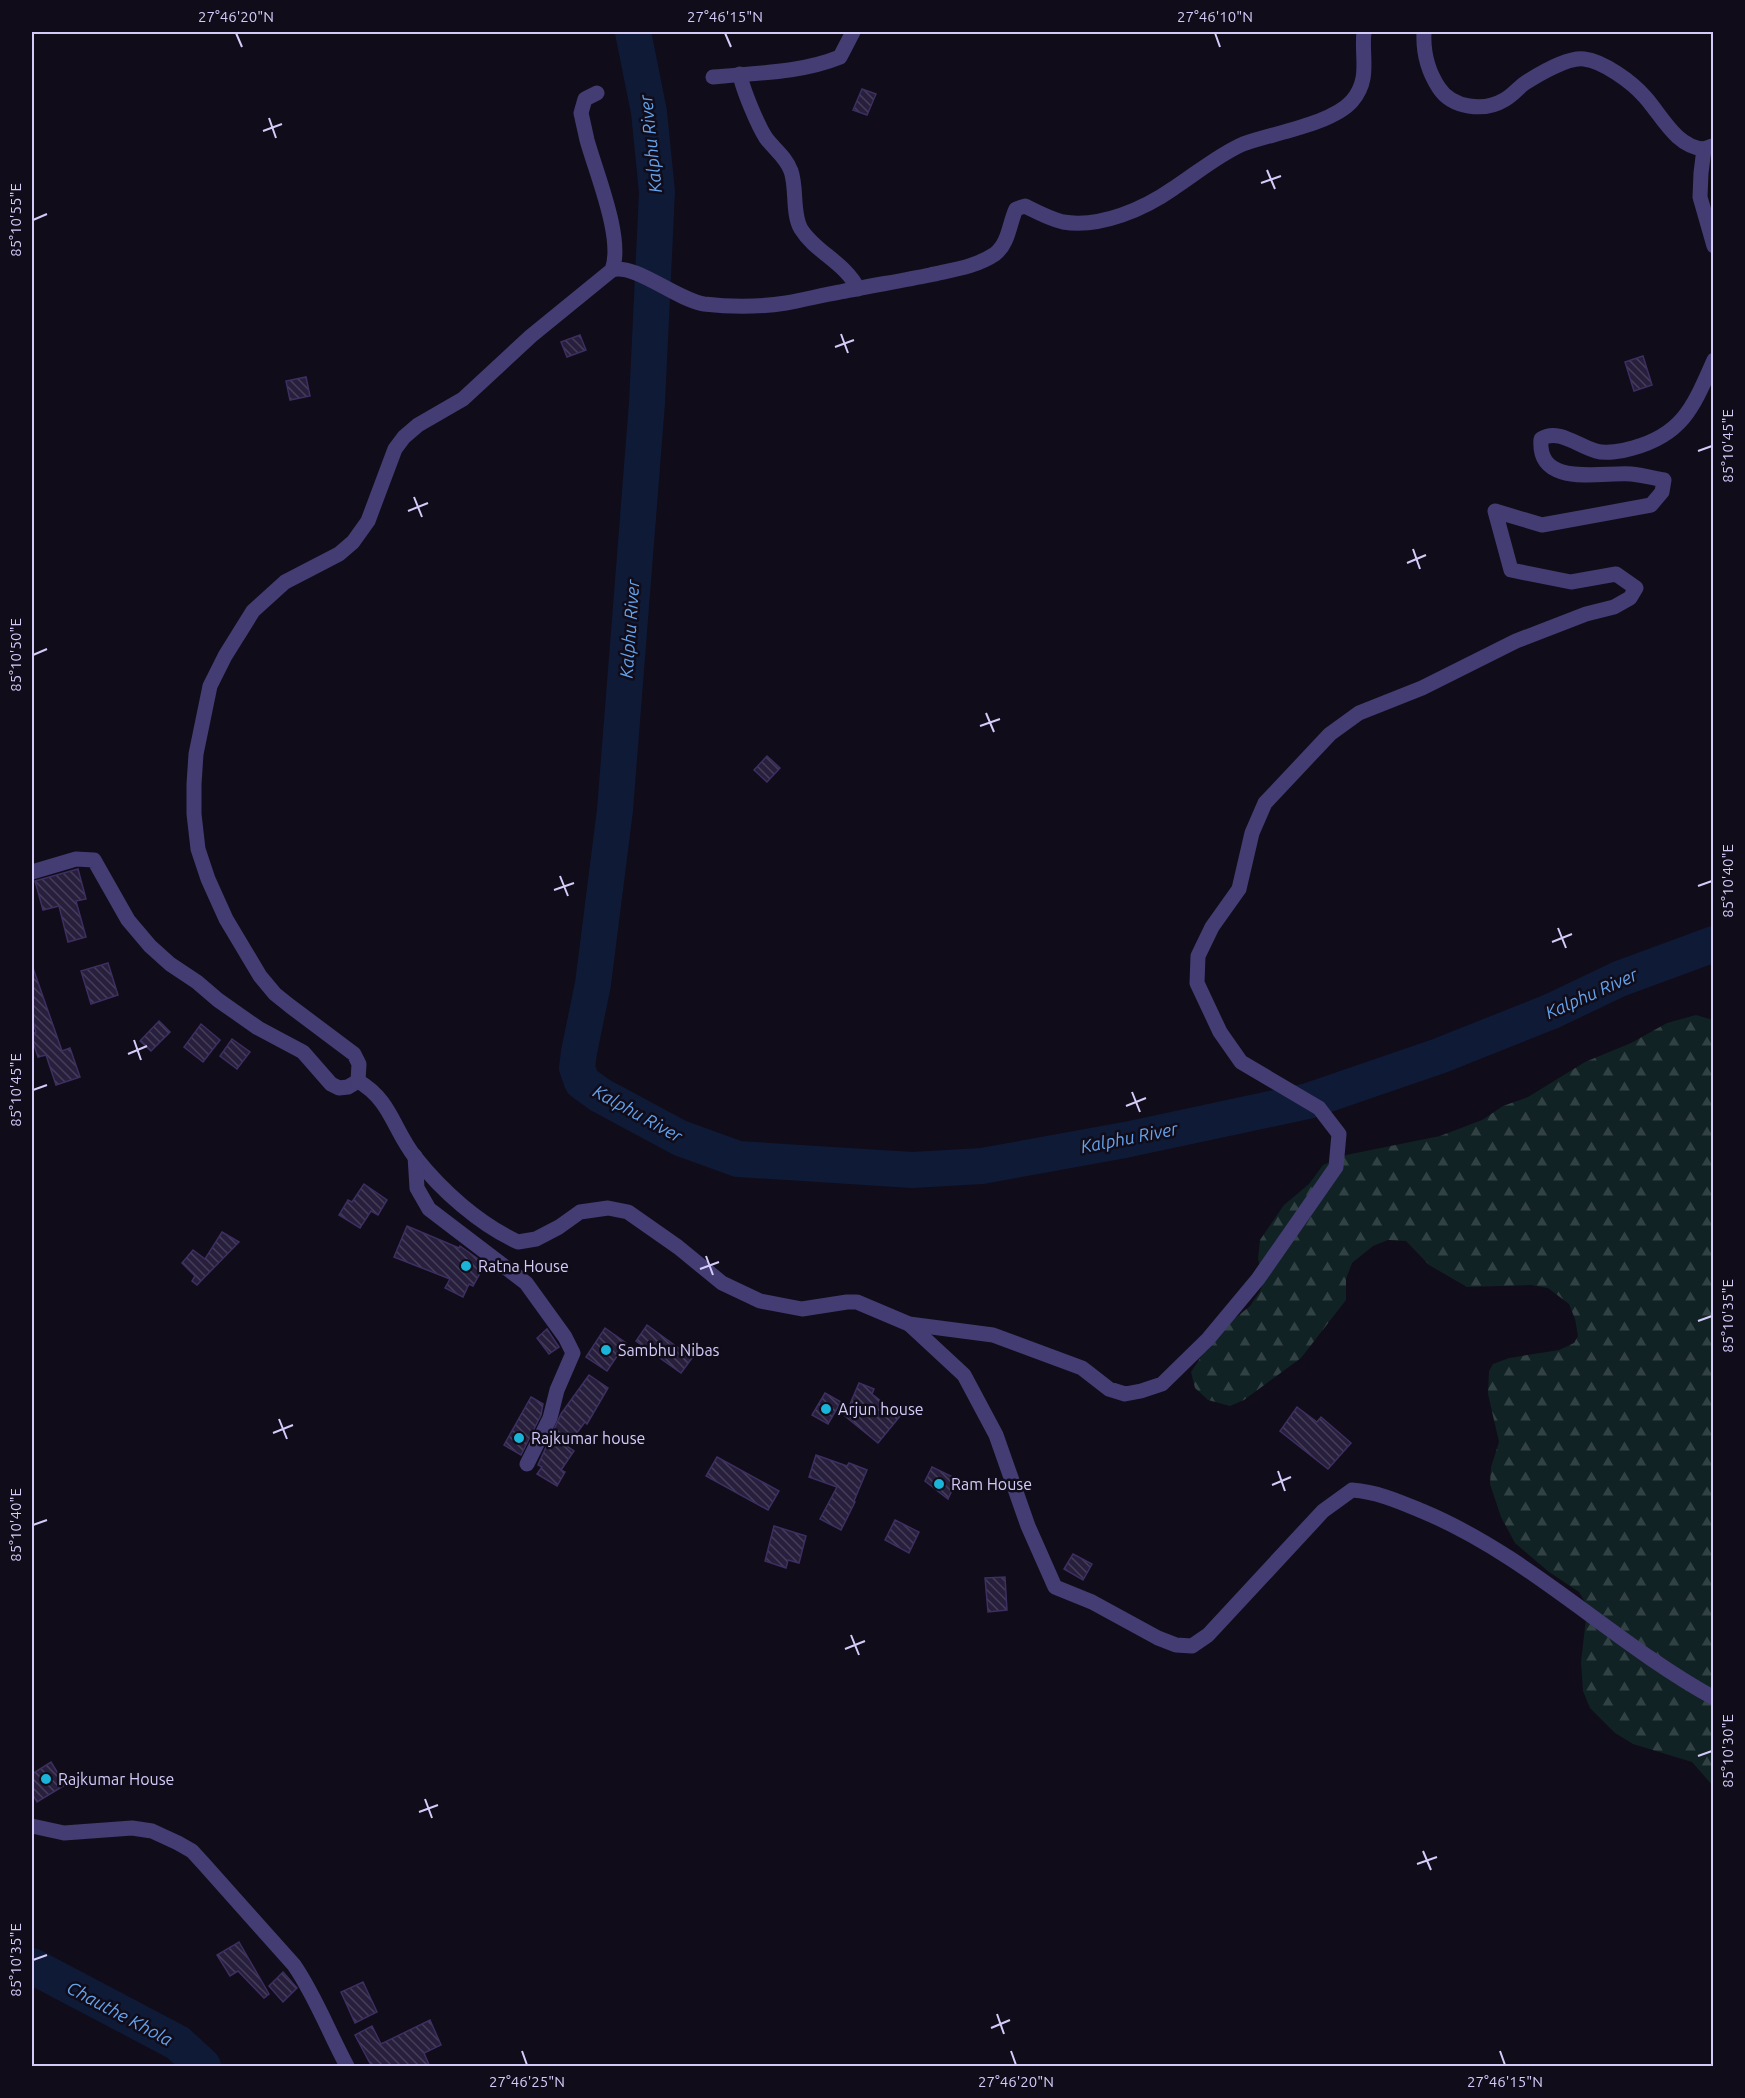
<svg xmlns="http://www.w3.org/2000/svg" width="1745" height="2098" font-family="Ubuntu,sans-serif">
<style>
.forest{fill:url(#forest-firs)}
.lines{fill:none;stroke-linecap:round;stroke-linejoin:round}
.river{stroke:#0f1a36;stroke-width:36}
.building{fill:url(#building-back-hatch);stroke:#3d2f61;stroke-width:1.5}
.minor{stroke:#433d73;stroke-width:15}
.ticks{fill:none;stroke:#d4cbf9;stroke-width:2}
.poi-dot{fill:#19b4d7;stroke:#100c19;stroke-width:2}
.labels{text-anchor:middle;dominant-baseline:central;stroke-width:5;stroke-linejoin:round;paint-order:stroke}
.poi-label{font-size:16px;fill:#d4cbf9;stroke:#100c19;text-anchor:start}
.water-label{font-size:18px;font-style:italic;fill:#65a3ed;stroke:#100c19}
.neatline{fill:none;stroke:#d4cbf9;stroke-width:2}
.ticks-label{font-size:15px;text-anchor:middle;fill:#d4cbf9}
</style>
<defs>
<pattern id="forest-firs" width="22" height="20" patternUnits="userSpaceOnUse" patternTransform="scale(1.5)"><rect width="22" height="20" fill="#102223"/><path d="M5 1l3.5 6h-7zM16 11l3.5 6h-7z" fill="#324144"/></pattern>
<pattern id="building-back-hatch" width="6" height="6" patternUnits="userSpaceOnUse" patternTransform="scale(1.5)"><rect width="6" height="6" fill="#271f3c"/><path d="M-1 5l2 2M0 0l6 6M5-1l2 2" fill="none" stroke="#453e59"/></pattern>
</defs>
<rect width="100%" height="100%" fill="#100c19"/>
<!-- forest -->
<path class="forest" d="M1696,1015L1713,1020V1786L1692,1762L1633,1744L1615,1733L1590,1708L1583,1691L1581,1662L1586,1619L1585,1602L1579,1592L1549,1572L1515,1543L1501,1517L1490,1484L1491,1467L1499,1442L1488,1394L1489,1371L1493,1364L1509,1358L1559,1350L1574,1343L1578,1336L1575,1319L1569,1304L1548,1288L1531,1285L1467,1287L1429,1265L1406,1241L1388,1240L1373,1246L1352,1263L1346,1279V1300L1301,1358L1244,1400L1230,1406L1208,1400L1195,1388L1191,1372L1216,1334L1250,1306L1260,1291L1264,1281L1258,1259L1260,1240L1284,1205L1309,1184L1323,1165L1346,1155L1440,1136L1482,1120L1503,1106L1528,1097L1585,1062L1631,1043L1667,1023Z"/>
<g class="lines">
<!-- river -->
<g class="river">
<path d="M633,32L649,112L657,192L647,403L615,810L593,984L579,1052L577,1068L582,1082L600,1095L680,1138L738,1159L912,1170L982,1166L1125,1140L1308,1101L1439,1056L1552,1011L1619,979L1714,944"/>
<path d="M32,1966L178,2043L203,2066"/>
</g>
</g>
<!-- building -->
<g class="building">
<path d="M862,89L876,94L867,115L853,110Z"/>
<path d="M580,335L586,350L567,357L561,342Z"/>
<path d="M1643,356L1652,385L1634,391L1625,362Z"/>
<path d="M306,377L310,396L290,400L286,381Z"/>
<path d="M767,756L780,768L767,782L754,770Z"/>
<path d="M78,869L86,899L76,901L86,937L68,942L59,906L43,910L35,881Z"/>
<path d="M108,963L118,995L91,1004L81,971Z"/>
<path d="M33,968L62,1051L70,1048L80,1077L56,1085L46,1055L38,1057L32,1039V1034L36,1032L32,1019Z"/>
<path d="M159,1021L170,1032L151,1051L140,1041Z"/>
<path d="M201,1024L220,1040L203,1062L184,1047Z"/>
<path d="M232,1039L250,1052L237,1069L220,1056Z"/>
<path d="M364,1184L387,1200L378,1215L371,1211L360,1228L339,1215L348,1200L352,1202Z"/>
<path d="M407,1226L459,1248L460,1246L485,1264L473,1286L469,1284L463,1297L445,1288L450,1279L394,1257Z"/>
<path d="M222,1232L239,1242L197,1285L192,1281L195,1276L182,1263L193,1250L205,1259Z"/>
<path d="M647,1325L692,1358L681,1373L636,1341Z"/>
<path d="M605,1328L626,1343L607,1371L586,1357Z"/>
<path d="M547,1329L559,1347L549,1354L537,1338Z"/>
<path d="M589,1375L608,1388L587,1424L585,1422L567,1446L574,1451L561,1470L565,1472L557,1486L537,1474L542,1467L538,1465L561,1414Z"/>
<path d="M859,1383L874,1389L872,1394L900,1416L878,1443L845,1416Z"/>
<path d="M825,1393L841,1402L828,1424L812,1415Z"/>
<path d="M531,1397L543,1404L541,1415L521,1455L504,1445Z"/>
<path d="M1297,1407L1317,1422L1321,1417L1351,1443L1328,1469L1280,1431Z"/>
<path d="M816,1455L847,1466L849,1463L867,1470L854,1501L855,1502L841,1530L820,1519L837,1487L809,1477Z"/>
<path d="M717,1457L779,1491L768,1510L706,1476Z"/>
<path d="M932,1467L957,1479L948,1499L925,1481Z"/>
<path d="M895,1520L919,1532L909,1553L885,1540Z"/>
<path d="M774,1526L806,1536L799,1563L788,1560L786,1568L765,1561Z"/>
<path d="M1073,1554L1092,1564L1083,1580L1064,1569Z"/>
<path d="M1005,1577L1007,1610L988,1612L985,1578Z"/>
<path d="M51,1762L65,1785L37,1802L32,1793V1774Z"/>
<path d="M239,1942L269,1994L264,1998L238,1971L230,1976L217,1955Z"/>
<path d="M283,1972L297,1988L283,2002L269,1986Z"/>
<path d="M363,1982L377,2012L355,2023L341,1992Z"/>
<path d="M430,2020L441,2045L424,2053L430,2067H372L355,2035L372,2026L381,2044Z"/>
</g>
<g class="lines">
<!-- minor -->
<g class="minor">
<path d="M1424,32C1423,52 1427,70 1439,88C1452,108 1484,112 1504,100C1512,96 1518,88 1525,83C1539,74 1568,57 1584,59C1603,61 1632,82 1645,97C1662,116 1676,147 1704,149"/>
<path d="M740,74C742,88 758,126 766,138C774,149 786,157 791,171C797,188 792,214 801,229C815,252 846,263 858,289"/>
<path d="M713,77C755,73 801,73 840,57L853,32"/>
<path d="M1712,146L1704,149L1701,173L1700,197L1714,246"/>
<path d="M612,270C635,263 677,300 704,304C730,307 760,307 786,303C804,300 822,295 840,292C870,286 900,281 930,275C951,270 976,267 995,254C1009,243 1009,224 1016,209L1025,206C1037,212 1050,219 1063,222C1101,228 1144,209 1174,188C1197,173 1218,155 1243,144C1273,133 1332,124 1352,101C1371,79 1361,57 1364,32"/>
<path d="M32,872L76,859L94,860L128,920L150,946L170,964L197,982L218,1000L258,1028L303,1052L331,1084L339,1088L348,1087L358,1081"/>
<path d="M358,1081C391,1100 393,1129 415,1157C442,1191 479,1224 518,1242L536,1239L559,1227L580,1212L608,1208L628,1212L678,1247L722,1283L760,1301L802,1309L847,1302H857L909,1324L993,1335L1082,1368L1109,1389L1125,1394L1141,1391L1162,1384L1208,1339L1258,1279L1336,1167L1339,1134L1319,1108L1241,1062L1220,1032L1197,983L1198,956L1212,927L1239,889L1252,833L1265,803L1330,734L1359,713L1422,688L1516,641L1586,614L1614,607L1630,598L1636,588L1616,574L1571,582L1511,570L1495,511L1542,525L1651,505L1662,492L1664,480C1653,478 1642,475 1631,474C1600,472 1537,488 1541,439C1558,428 1578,446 1596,451C1606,454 1623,451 1633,448C1684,434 1694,405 1714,360"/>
<path d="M358,1081L359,1064L354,1054L290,1006L275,994L260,976L226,919L208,879L198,849L194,814V784L196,754L210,686L225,656L253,611L285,582L339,554L353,542L368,521L395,449L404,437L418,425L463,399L531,336L612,270C624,239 596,173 587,140C585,131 583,122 581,113L585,99L597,93"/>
<path d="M415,1156L417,1188L429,1209L526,1283L565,1337L573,1353L557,1390L550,1418L527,1464"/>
<path d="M909,1324L964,1375L996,1435L1028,1526L1055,1587L1092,1602L1158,1638L1176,1645L1192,1646L1208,1635L1323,1511L1352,1490C1378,1492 1398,1501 1422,1511C1530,1556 1612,1642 1714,1698"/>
<path d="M32,1826L64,1833L132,1828L152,1831L178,1843L192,1851L203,1863L294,1965C316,1997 329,2033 347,2066"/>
</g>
</g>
<!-- ticks -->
<path class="ticks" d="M236,33L242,47M725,33L731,47M1215,33L1220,47M269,118L276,138M263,131L282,124M1267,170L1275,189M1261,183L1281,176M33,220L47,214M841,334L848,353M835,347L854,340M1698,451L1712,446M414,497L422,517M408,511L428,503M1413,549L1420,569M1407,563L1426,555M33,655L47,649M986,713L994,732M980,726L1000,719M560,876L568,896M1698,886L1712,881M554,890L574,883M1558,928L1566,948M1552,942L1572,934M134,1040L141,1060M128,1054L147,1046M33,1090L47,1085M1132,1092L1140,1112M1126,1106L1146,1098M706,1256L713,1275M700,1269L719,1262M1698,1321L1712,1316M279,1419L287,1439M273,1433L293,1425M1278,1471L1285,1491M1272,1485L1291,1477M33,1525L47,1520M851,1635L859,1655M845,1649L865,1641M1698,1756L1712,1751M425,1799L432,1818M419,1812L438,1805M1423,1851L1431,1870M1417,1864L1437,1857M33,1960L47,1955M997,2014L1004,2034M991,2028L1010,2020M522,2051L527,2065M1011,2051L1016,2065M1500,2051L1505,2065"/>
<!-- markers -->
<g class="poi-dot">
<circle cx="466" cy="1266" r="6"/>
<circle cx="606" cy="1350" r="6"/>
<circle cx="826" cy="1409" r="6"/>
<circle cx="519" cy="1438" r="6"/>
<circle cx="939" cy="1484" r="6"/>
<circle cx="46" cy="1779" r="6"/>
</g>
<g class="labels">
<!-- poi labels -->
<g class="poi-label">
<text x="478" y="1266">Ratna House</text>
<text x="618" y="1350">Sambhu Nibas</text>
<text x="838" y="1409">Arjun house</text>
<text x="531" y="1438">Rajkumar house</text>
<text x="951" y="1484">Ram House</text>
<text x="58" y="1779">Rajkumar House</text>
</g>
<!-- water labels -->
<g class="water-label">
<text transform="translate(650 144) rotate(-96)">Kalphu River</text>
<text transform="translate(629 629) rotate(-86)">Kalphu River</text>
<text transform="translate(1591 993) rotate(-24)">Kalphu River</text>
<text transform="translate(638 1113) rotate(29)">Kalphu River</text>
<text transform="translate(1129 1137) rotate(-11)">Kalphu River</text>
<text transform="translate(120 2013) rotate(28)">Chauthe Khola</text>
</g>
</g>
<!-- border -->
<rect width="1745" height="2098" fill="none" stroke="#100c19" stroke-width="66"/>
<rect x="33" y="33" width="1679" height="2032" class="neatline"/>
<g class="ticks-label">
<text x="236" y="22">27°46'20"N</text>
<text x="725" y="22">27°46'15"N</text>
<text x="1215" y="22">27°46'10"N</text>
<text transform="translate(16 220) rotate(-90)" y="5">85°10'55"E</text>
<text transform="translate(1728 446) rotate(-90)" y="5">85°10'45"E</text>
<text transform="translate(16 655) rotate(-90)" y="5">85°10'50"E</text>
<text transform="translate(1728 881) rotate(-90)" y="5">85°10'40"E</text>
<text transform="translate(16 1090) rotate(-90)" y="5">85°10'45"E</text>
<text transform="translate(1728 1316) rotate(-90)" y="5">85°10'35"E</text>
<text transform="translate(16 1525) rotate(-90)" y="5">85°10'40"E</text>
<text transform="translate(1728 1751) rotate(-90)" y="5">85°10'30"E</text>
<text transform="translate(16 1960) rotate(-90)" y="5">85°10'35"E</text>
<text x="527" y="2087">27°46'25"N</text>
<text x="1016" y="2087">27°46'20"N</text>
<text x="1505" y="2087">27°46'15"N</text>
</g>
</svg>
